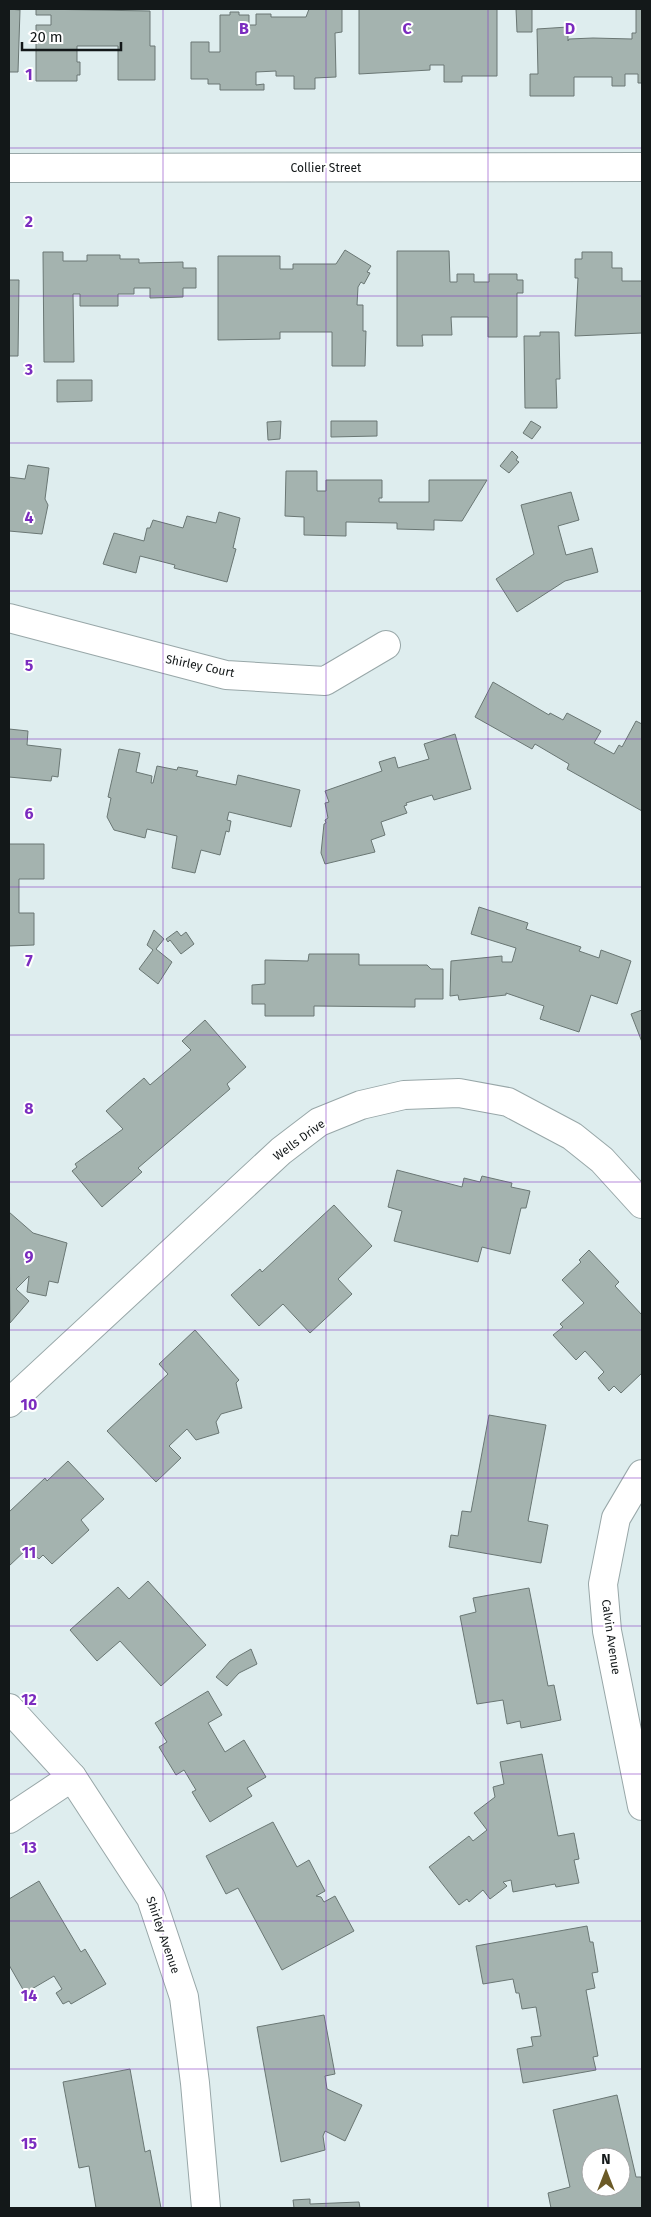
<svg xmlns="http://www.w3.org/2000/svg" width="651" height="2217" font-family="'Fira Sans',sans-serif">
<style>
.building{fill:#a4b3af;stroke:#6a7774;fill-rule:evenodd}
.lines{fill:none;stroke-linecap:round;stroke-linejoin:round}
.street-casing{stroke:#98a7a8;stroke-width:30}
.secondary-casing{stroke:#98a7a8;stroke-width:30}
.street{stroke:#fff;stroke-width:28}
.secondary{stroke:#fff;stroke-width:28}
.grid{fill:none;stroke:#7b2cbf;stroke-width:1;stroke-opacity:0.55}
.labels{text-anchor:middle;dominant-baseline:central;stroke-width:4;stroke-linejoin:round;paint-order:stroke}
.street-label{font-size:12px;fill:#131819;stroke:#fff}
.grid-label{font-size:16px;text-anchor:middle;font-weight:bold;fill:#7b2cbf;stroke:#fff;stroke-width:4;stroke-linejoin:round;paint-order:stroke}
</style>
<rect width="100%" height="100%" fill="#deedee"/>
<!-- building -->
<g class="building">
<path d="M9,9L20,10L18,72H9Z"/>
<path d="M36,9L150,11V46H155V80H118V46H77V62H80V75H77V81H36V25H51V15H36Z"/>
<path d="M309,9H342V32L335,33L336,77L315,78V89H294V76H276V71L256,72V85L264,84V90H220V84H208V79H191V42H209V52H220V15H230V12H239V15H249V25H256V14H271V17H306Z"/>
<path d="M359,9H497V76H462V82H444V65H430V70L359,74Z"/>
<path d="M516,9H532V32H517Z"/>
<path d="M636,9H642V83H638V74H625V86H612V77H574V96H530V74H538L537,29L568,27V41L569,39L593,38L632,39V33H636Z"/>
<path d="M345,250L371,266L367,272L370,273L364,284L361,282L358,287L357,305H363V331H366L365,366H332V332H280V339L218,340V256H280V269H293V264H336Z"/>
<path d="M397,251H449L450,282H457V274H474V282H489V274H517V280H523V293H517V337H488V317H451L452,335H422L423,346H397Z"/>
<path d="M43,252H63V261H87V255H120V259H139V263L183,262V268H196V288H183V297L150,298V288H134V294H118V306H80V294H73L74,362H44Z"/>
<path d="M582,252H612V268H622V281H642V333L575,336L578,278H575V259H582Z"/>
<path d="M9,280H19L18,356H9Z"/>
<path d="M540,332H559L560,379H556L557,408H525L524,336H540Z"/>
<path d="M57,380H92V401L57,402Z"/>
<path d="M281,421L280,439L268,440L267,422Z"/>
<path d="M331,421H377V436L331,437Z"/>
<path d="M531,421L541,427L532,439L523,433Z"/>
<path d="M512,451L518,457L516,460L519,462L509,473L500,466Z"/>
<path d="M28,465L49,468L45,499L48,505L42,534L9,531V477L25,479Z"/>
<path d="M286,471H317V491H326V480H382V498H379V502H429V480H487L462,521L434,520V530L397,529V523L346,522V536L304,535V517L285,516Z"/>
<path d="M571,492L579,520L558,526L566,555L592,548L598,572L565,581L517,612L496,579L534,554L521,505Z"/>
<path d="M219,512L240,518L233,548L236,549L227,582L174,568L175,565L140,556L136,573L103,564L114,533L144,541L147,528H150L153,520L183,528L187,516L216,523Z"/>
<path d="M493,682L549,715L550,713L563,720L567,713L601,731L594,743L614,754L619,745L622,747L636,721L642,724V811L567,769L569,764L535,744L532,749L475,717Z"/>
<path d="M9,729L28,731L27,745L61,749L58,777L52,776L51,781L9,777Z"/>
<path d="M455,734L471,789L434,800L432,795L406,803L407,805L404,806L407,813L381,822L385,835L371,840L375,852L325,864L321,853L324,824L326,823L325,820L328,818L325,803L329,802L325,791L382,771L379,762L395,757L398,768L429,759L424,744Z"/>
<path d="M119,749L140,753L136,772L152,776L151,783H153L157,766L177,770L178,767L198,771L196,776L236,785L238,775L300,790L291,827L229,812L227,820L231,821L229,832L226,831L220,855L201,850L195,873L172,868L177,836L147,829L145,838L114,830L107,817L111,798L108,797Z"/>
<path d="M9,844H44V879H19V913H34V945L9,946Z"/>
<path d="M479,907L528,923L526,929L581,947L579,951L599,958L601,950L631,961L617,1004L591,995L579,1032L540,1019L544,1006L506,993V995L459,1000L458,995L450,996L451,961L502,956V962H512L516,948L471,934Z"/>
<path d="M154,930L164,939L156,949L172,962L158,984L139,969L153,950L147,945Z"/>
<path d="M177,931L181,936L186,932L194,944L181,954L170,940L168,942L166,939Z"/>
<path d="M309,954H359V965H427L431,969H443V999H415V1007L314,1006V1016H265V1004H252V985L265,984V960L308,961Z"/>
<path d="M642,1010V1042L631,1014Z"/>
<path d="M205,1020L246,1067L227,1084L230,1089L138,1168L142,1172L102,1207L72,1171L77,1167L75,1164L123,1129L106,1111L144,1078L150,1085L191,1050L182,1041Z"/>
<path d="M397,1170L462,1187L464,1178L480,1182L482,1176L512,1183L511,1187L530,1191L526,1208H521L510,1254L482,1247L478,1262L394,1241L402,1211L388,1207Z"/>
<path d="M334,1205L372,1246L338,1279L352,1294L310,1333L283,1304L259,1326L231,1295L260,1269L262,1272Z"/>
<path d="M9,1212L33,1233L67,1243L58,1283L49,1281L46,1296L27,1292L29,1276L16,1289L29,1301L10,1323Z"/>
<path d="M589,1250L619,1282L615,1286L642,1315V1373L621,1393L614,1386L609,1391L598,1378L604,1372L585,1351L576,1360L553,1335L563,1327L560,1324L584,1303L562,1280L581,1262L579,1260Z"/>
<path d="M195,1330L239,1380L236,1383L242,1408L221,1414L216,1422L219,1433L196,1440L187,1429L169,1446L181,1458L156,1482L107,1431L168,1374L159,1364Z"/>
<path d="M489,1415L546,1425L528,1521L548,1525L541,1563L449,1547L451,1535L458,1536L462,1511L471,1512Z"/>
<path d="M68,1461L104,1499L81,1520L89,1530L52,1564L43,1555L39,1559L27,1549L9,1566V1512L45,1478L47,1481Z"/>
<path d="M148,1581L206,1645L161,1686L120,1641L97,1661L70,1630L118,1587L129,1599Z"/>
<path d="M529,1588L548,1686L554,1685L561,1720L521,1728L520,1721L507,1724L503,1700L477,1704L460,1616L476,1612L473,1598Z"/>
<path d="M251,1649L257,1664L239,1673L227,1686L216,1677L230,1661Z"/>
<path d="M208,1691L222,1715L208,1723L225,1752L244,1740L266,1777L247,1788L252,1796L210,1822L192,1792L196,1790L184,1770L176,1775L159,1747L167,1742L155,1723Z"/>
<path d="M542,1754L558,1836L574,1833L579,1859L574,1860L579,1883L556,1887L555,1884L513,1892L511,1880L503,1882L507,1886L490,1899L483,1890L469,1902L467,1899L459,1905L429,1867L469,1836L473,1841L487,1830L474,1813L495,1797L493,1787L504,1784L500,1762Z"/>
<path d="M273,1822L297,1867L309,1860L325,1891L316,1896L321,1897L324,1902L335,1896L354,1931L282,1970L238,1888L226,1894L206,1856Z"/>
<path d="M39,1881L81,1952L85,1949L106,1984L71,2004L69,2001L63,2004L56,1993L62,1989L54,1976L25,1993L9,1965V1899Z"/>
<path d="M587,1926L590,1942H593L598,1972L592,1973L595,1988L586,1990L598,2056L593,2057L596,2070L523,2083L517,2049L533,2046L531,2037L541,2036L536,2007L522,2009L519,1993H516L513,1979L483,1984L476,1946Z"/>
<path d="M324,2015L335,2074L325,2076L327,2089L362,2105L345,2141L325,2131L323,2136L325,2150L281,2162L257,2027Z"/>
<path d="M130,2069L145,2152L150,2150L161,2208H96L89,2166L79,2168L63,2082Z"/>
<path d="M617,2095L636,2177H641L642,2182V2208H551L548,2193L570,2187L553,2110ZM591,2157H621V2187H591Z"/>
<path d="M310,2199V2204L359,2202L360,2208H294L293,2200Z"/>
</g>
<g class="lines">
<defs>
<g id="street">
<path d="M9,168L642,167"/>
<path d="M9,618L226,675L325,681L386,645"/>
<path d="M642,1474L616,1518L603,1584L607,1631L642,1806"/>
<path d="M9,1708L72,1777L151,1898L184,1997L195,2083L206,2208"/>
<path d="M9,1819L72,1777"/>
</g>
<path id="secondary" d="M9,1403L281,1151L319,1122L361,1105L404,1095L459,1093L508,1102L572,1136L602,1160L642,1204"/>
</defs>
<!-- street casing -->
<use href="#street" class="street-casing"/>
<!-- secondary casing -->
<use href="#secondary" class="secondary-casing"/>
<!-- street -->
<use href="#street" class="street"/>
<!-- secondary -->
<use href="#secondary" class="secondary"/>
</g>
<!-- grid -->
<path class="grid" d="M163,9V2208M326,9V2208M488,9V2208M9,148H642M9,296H642M9,443H642M9,591H642M9,739H642M9,887H642M9,1035H642M9,1182H642M9,1330H642M9,1478H642M9,1626H642M9,1774H642M9,1921H642M9,2069H642"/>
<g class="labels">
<!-- street labels -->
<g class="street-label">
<text x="326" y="168">Collier Street</text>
<text transform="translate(200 666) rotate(12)">Shirley Court</text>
<text transform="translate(299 1140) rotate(-36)">Wells Drive</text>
<text transform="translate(611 1637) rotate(82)">Calvin Avenue</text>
<text transform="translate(163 1935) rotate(71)">Shirley Avenue</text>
</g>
</g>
<g class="grid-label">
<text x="244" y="34">B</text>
<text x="407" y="34">C</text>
<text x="570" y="34">D</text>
<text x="29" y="80">1</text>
<text x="29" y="227">2</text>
<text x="29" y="375">3</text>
<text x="29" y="523">4</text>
<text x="29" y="671">5</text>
<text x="29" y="819">6</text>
<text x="29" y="966">7</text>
<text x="29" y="1114">8</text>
<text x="29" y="1262">9</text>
<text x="29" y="1410">10</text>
<text x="29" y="1558">11</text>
<text x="29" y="1705">12</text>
<text x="29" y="1853">13</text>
<text x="29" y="2001">14</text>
<text x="29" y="2149">15</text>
</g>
<!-- border -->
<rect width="651" height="2217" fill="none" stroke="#131819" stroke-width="20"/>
<!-- north arrow -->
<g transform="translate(606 2172)"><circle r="24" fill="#ffffff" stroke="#a1a3a3"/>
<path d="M0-4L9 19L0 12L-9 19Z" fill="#6b5a27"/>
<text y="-8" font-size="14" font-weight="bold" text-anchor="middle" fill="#131819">N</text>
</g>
<!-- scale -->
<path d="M22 42v8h99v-8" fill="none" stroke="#131819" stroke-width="2.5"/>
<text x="30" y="42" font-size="15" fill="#131819" stroke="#ffffff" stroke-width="4" paint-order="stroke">20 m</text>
</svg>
